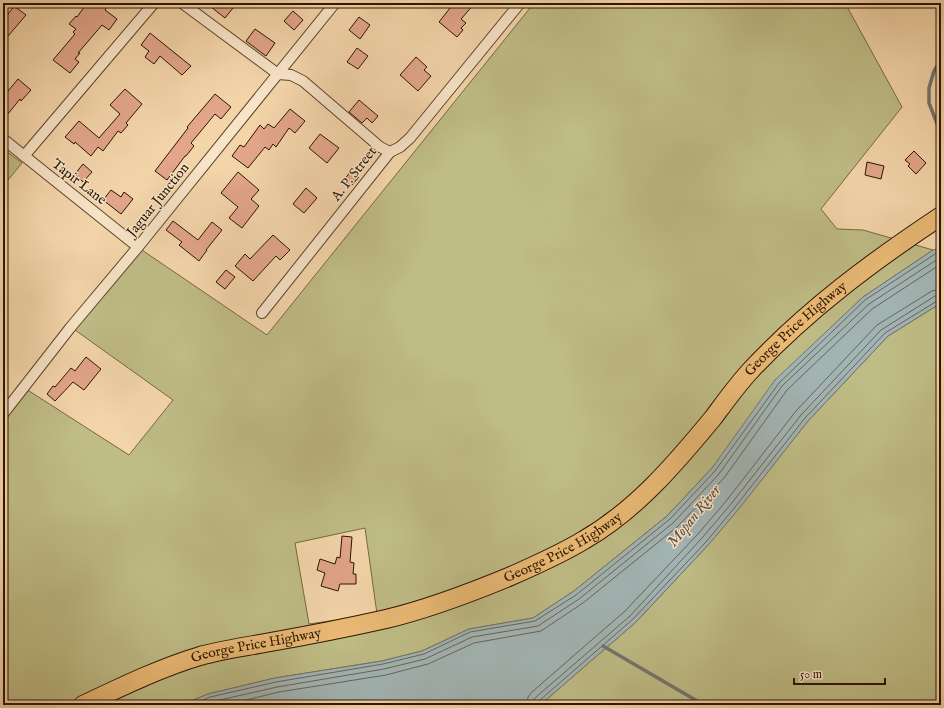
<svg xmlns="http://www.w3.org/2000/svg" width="944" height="708" font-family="'IM FELL English',serif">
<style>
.green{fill:#bfbc86;stroke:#766843;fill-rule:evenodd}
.water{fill:#a2b5b5;stroke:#73756d}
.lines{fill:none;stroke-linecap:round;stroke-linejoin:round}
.shore{stroke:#67645a;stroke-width:1}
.stream{stroke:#73756d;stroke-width:3.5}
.building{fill:#e3a68b;stroke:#2c1400}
.street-casing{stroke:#5e442a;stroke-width:12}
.highway-casing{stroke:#2c1400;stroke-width:20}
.street{stroke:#f8e4c8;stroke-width:10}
.highway{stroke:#eaba75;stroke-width:18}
.labels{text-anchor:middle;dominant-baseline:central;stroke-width:3;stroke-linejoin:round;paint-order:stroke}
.street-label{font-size:14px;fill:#2c1400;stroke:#f8e4c8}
.water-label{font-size:15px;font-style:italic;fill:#554c3f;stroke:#f8e4c8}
</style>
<rect width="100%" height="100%" fill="#f4d5aa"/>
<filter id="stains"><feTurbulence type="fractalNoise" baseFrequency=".005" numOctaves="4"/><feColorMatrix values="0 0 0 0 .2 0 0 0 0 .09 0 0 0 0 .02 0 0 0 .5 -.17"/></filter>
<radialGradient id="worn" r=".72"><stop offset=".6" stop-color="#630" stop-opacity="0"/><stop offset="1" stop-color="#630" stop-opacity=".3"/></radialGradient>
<!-- green -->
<g class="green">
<path d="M534,3H845L902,107L821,209L837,229L863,230L933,250L863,297L823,336L712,468L667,516L574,591L533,618L469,629L422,651L382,661L275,678L208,694L182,705H3V418L26,389L129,455L173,400L75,330L139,248L267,335ZM365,528L377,614L309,624L295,543Z"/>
<path d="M3,149L22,163L3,186Z"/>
<path d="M941,303V705H540L636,622L709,544L738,509L808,421L888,336Z"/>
</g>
<!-- water -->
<path class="water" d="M941,248V303L888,336L808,421L738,510L709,544L636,622L540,705H182L208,694L275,678L382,661L422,651L469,629L533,618L574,591L667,516L712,468L775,380L863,297L933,250Z"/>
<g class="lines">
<!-- shore -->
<g class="shore">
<path d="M192,705L210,697L276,682L383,664L424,654L470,632L535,621L576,595L670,519L715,471L779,383L865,300L935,254L941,252"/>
<path d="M205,705L211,702L277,687L384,669L425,659L472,637L538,626L579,599L673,523L719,474L782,386L869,304L941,257"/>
<path d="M225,705L279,692L386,675L428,664L474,643L541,631L583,603L677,527L724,478L787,390L872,309L941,264"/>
<path d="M527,705L528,697L532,692L625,611L698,534L727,500L796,411L877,325L932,291L941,289"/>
<path d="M533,705V701L536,697L630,616L702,538L731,504L801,415L881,330L935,296L941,295"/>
<path d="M538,705L540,700L633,619L706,542L735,507L805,418L885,333L937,301L941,300"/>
</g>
<!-- stream -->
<g class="stream">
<path d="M941,60L934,71L929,88V103L940,131L941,145"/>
<path d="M603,646L704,705"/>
</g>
</g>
<!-- building -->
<g class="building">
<path d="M87,3H110L105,10L117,19L109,30L102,25L78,53H80L75,59L79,62L70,73L53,60L75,34L73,32L76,29L69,24L76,16L77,17Z"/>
<path d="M206,3H237L225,18Z"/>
<path d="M454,3H475L461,19L466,23L461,28L463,30L457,37L439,22Z"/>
<path d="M14,6L26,15L3,42V21Z"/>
<path d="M293,11L303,20L294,30L284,21Z"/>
<path d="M359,17L370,25L360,39L349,30Z"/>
<path d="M255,29L275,43L266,56L246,41Z"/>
<path d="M150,33L191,66L182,75L160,56L154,64L145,57L149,51L141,45Z"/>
<path d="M357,48L368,56L358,69L347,62Z"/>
<path d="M416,57L427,67L424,70L431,76L418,91L400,75Z"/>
<path d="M18,79L31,90L21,101L20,99L3,120V97Z"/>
<path d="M125,89L142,104L126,123L128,125L121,133L118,131L103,151L98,147L91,156L75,142L74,144L65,137L79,121L99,138L120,114L110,105Z"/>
<path d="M215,94L231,107L221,119L215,114L191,143L194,146L186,156H185L167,180L155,171L188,128L187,127Z"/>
<path d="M359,100L378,116L372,123L367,118L362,123L349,112Z"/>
<path d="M290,109L305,121L295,133L289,128L276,147L273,144L269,150L265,147L248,168L232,156L240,145L244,147L260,125L264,129L268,124L274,128Z"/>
<path d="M320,134L339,148L327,163L309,148Z"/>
<path d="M914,151L926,163L916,174L908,166L910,164L905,160Z"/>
<path d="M867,162L884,166L881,179L865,175Z"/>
<path d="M83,164L92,172L83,182L75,174Z"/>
<path d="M351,171L359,177L351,186L344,180Z"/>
<path d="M238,172L259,190L251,199L259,206L242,228L229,218L238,207L221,193Z"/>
<path d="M306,188L317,198L304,213L293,204Z"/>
<path d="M111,190L121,197L124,192L133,199L121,214L103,200Z"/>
<path d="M173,221L198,240L212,222L222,230L206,250H207L199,261L179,245L182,242L166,230Z"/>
<path d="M273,235L290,250L280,260L276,256L253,281L235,266L245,254L250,259Z"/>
<path d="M226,270L235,277L225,289L216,282Z"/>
<path d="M86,357L101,369L84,390L73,382L55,401L47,394L53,386L55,387L71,368L75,371Z"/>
<path d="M342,536L352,537L350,562L354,563L353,574H356V584H340L338,591L321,586L325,573L317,570L320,559L335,564L337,557L340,558Z"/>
</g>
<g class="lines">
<defs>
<g id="street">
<path d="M182,3L278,74L291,75L303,81L380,147L390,152"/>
<path d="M3,139L138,247"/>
<path d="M24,156L154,3"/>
<path d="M262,313L390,152L400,147L410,138L520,3"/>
<path d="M3,414L70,328L138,247L335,3"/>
</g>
<g id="highway">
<path id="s1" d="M83,705C121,687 160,668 200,656C222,650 244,647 265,643C305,636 346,628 386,619C428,609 470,593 511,576C536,565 561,554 584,540C636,510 675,464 713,418C725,402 737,385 751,370C807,310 873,261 941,216"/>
</g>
</defs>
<!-- street casing -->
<use href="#street" class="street-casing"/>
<!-- highway casing -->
<use href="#highway" class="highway-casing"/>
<!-- street -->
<use href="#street" class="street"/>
<!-- highway -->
<use href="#highway" class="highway"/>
</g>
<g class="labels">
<!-- street labels -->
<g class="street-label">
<text transform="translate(354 174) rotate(-52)">A. P. Street</text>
<text transform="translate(79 182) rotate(38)">Tapir Lane</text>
<text transform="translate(158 200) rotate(-51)">Jaguar Junction</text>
<text stroke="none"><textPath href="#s1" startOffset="831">George Price Highway</textPath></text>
<text stroke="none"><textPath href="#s1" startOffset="508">George Price Highway</textPath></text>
<text stroke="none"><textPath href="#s1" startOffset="184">George Price Highway</textPath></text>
</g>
<!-- water labels -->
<g class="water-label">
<text transform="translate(694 516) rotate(-51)">Mopan River</text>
</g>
</g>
<!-- margin -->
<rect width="944" height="708" fill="none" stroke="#f4d5aa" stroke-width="16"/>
<rect x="4" y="4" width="936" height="700" fill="none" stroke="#2c1400" stroke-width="2"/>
<rect x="8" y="8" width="928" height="692" fill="none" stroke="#2c1400"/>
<!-- scale -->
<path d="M794 678v6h91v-6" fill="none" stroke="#2c1400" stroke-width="2"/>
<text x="800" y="678" font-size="12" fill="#2c1400" stroke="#f8e4c8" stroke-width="3" paint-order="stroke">50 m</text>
<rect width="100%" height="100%" filter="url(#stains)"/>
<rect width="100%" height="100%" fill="url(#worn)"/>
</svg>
